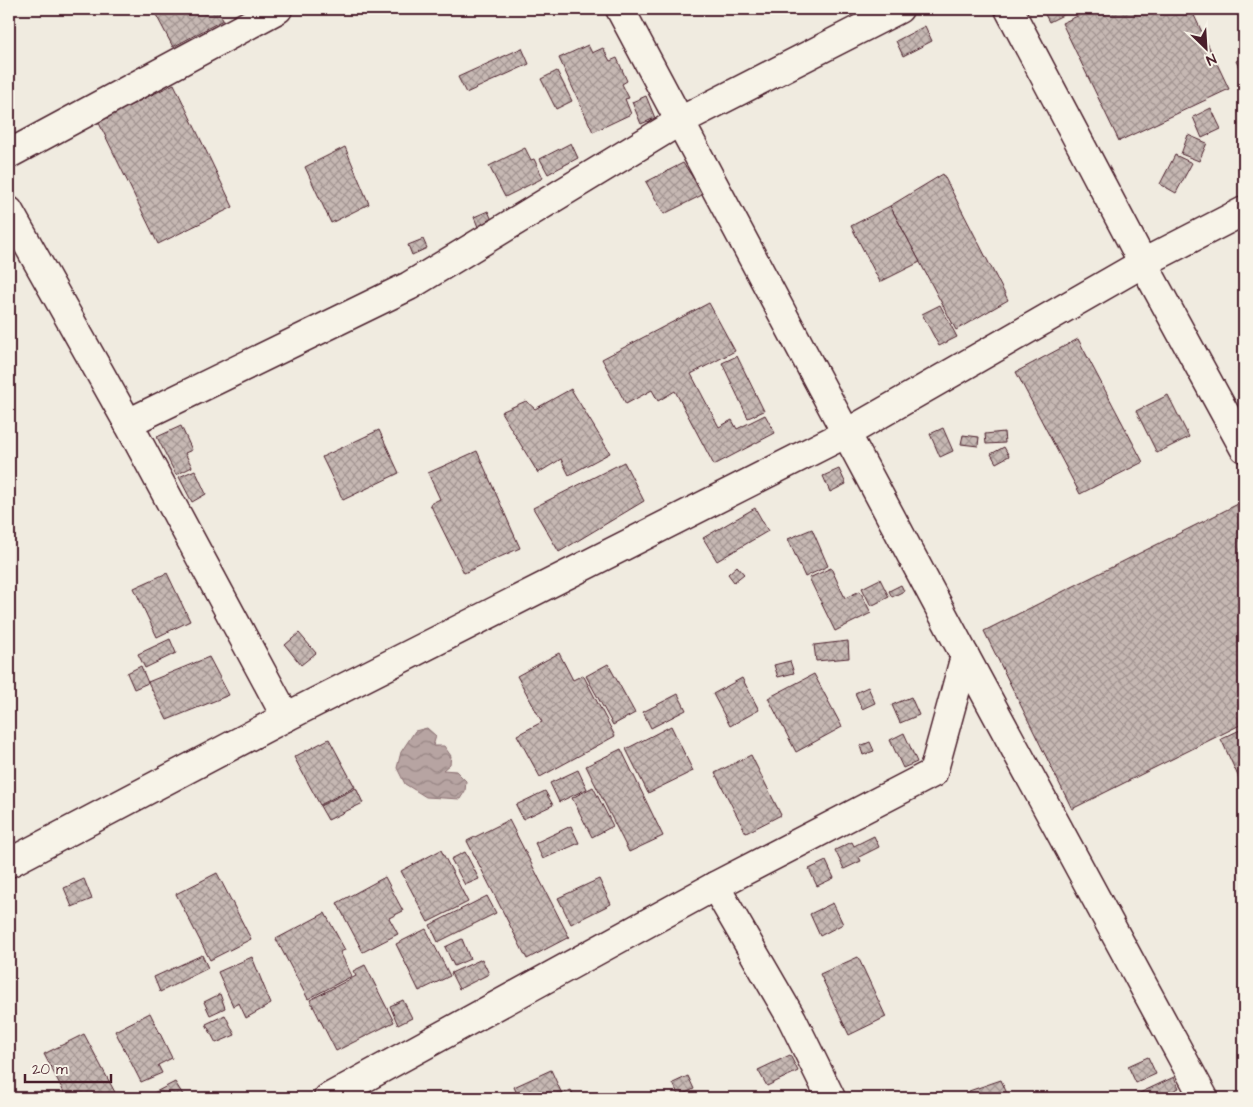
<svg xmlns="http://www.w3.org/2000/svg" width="1253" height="1107" font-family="'Architects Daughter',sans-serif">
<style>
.water{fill:url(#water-waves);stroke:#8b6f72}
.building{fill:url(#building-cross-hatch);stroke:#4a1f2b}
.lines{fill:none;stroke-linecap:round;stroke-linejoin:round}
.minor-casing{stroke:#4a1f2b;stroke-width:31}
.minor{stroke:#f7f3e8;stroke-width:28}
</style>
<defs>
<pattern id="water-waves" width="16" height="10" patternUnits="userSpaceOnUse" patternTransform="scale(1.25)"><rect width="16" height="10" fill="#b7a4a2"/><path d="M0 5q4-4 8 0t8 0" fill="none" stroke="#978584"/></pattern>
<pattern id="building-cross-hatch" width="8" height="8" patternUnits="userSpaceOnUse" patternTransform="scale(1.25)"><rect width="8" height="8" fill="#c6b8b3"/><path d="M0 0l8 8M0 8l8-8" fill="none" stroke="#a39592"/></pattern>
</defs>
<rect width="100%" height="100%" fill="#f0ebe0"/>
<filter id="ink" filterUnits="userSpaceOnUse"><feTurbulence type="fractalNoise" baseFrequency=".02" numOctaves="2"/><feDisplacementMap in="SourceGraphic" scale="10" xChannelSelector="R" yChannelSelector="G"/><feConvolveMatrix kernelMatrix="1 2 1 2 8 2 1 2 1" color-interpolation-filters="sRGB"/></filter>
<g filter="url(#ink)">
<!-- water -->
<path class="water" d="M427,728L436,736L433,746H444L451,756L450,764L443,770L456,771L466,781L465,791L460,799L426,797L405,784L397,768L401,752L415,731Z"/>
<!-- building -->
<g class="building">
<path d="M153,9H217L223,20L173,47Z"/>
<path d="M1042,9H1075L1049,22Z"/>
<path d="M1093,9H1191L1229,89L1119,141L1062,23Z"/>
<path d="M925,26L932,41L903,56L896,41Z"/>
<path d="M588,45L592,53L603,48L610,61L617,58L627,81L622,84L629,98L625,99L631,114L593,132L559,58Z"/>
<path d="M522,48L529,64L466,93L458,77Z"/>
<path d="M1244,57V78L1236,61Z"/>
<path d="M557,71L572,101L556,109L541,79Z"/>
<path d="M174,84L233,207L158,244L98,121Z"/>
<path d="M646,96L655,118L641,124L632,102Z"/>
<path d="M1211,108L1221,129L1202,138L1193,117Z"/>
<path d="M1188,135L1207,143L1199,161L1181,154Z"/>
<path d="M571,143L578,158L548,174L540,159Z"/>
<path d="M345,147L369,204L331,223L305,167Z"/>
<path d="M525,148L531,160L534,159L543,178L505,197L489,166Z"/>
<path d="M1175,155L1192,163L1176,193L1160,184Z"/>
<path d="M683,163L704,194L664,214L646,182Z"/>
<path d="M943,174L1008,300L956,330L890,206Z"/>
<path d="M890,206L920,262L880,282L851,226Z"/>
<path d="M488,211L494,225L480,232L474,217Z"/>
<path d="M423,239L427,248L412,255L408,245Z"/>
<path d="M709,303L735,351L691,374L719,427L732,420L737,429L765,415L775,433L714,465L675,391L658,401L652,390L626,404L602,359Z"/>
<path d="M940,305L957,337L939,346L922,314Z"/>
<path d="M1078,339L1143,462L1080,494L1016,372Z"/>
<path d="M737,356L764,411L748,418L722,363Z"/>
<path d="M571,389L610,453L569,475L561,459L538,473L501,412L526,401L535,409Z"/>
<path d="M1168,395L1189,437L1157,453L1136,411Z"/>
<path d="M181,426L192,450L185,453L192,467L176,475L157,437Z"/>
<path d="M943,428L953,451L940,457L930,434Z"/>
<path d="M379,430L399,473L343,500L322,457Z"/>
<path d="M1004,432L1005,443L986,444L985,434Z"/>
<path d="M963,435L979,437L978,446L961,444Z"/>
<path d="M1004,447L1009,456L996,463L991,454Z"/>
<path d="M477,451L520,548L464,573L430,504L440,499L428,473Z"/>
<path d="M624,462L644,501L559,552L533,508Z"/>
<path d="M839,469L846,484L830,492L823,476Z"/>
<path d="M195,470L206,494L192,502L179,477Z"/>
<path d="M1244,501V723L1072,809L984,631Z"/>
<path d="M755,508L768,531L717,561L703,538Z"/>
<path d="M812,529L828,566L805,577L788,539Z"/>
<path d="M737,566L744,574L734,582L728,574Z"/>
<path d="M831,568L845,598L860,591L871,613L835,631L809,578Z"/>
<path d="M167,573L190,621L157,637L134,588Z"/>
<path d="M880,579L889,597L871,606L862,588Z"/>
<path d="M901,585L904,591L892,597L889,591Z"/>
<path d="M299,633L316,653L301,665L285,645Z"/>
<path d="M170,639L176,653L145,668L138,654Z"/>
<path d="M848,641L849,658L816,661L814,645Z"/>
<path d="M559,653L573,680L583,675L615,736L540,777L517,735L542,722L517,676Z"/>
<path d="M209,657L229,695L167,720L148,682Z"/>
<path d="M790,661L794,673L778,677L774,665Z"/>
<path d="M608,664L635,713L613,725L586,676Z"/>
<path d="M141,666L148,683L134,689L127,673Z"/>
<path d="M814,674L842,727L796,752L768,698Z"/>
<path d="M742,678L759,710L730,726L713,694Z"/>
<path d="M868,687L875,703L862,709L855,693Z"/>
<path d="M678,694L686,710L651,728L643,712Z"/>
<path d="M911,697L919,715L900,723L892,705Z"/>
<path d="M671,726L693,771L648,793L626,749Z"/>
<path d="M1244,728V789L1221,739Z"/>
<path d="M904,733L917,762L903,768L890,740Z"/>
<path d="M329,739L355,787L320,805L294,757Z"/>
<path d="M870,742L874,751L863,755L860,746Z"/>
<path d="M621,749L663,836L629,852L586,766Z"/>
<path d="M751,755L781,815L746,833L715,773Z"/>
<path d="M578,770L587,789L559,802L550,783Z"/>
<path d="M593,787L613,826L592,837L572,798Z"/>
<path d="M356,788L363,803L328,820L320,806Z"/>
<path d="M545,791L553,805L523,819L516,805Z"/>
<path d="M509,820L569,937L527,959L467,841Z"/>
<path d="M571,826L579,843L543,859L535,843Z"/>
<path d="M874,836L879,847L859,857L861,861L844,869L835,850L852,842L854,846Z"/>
<path d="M441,850L468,902L428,922L401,871Z"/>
<path d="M465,852L479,879L465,885L451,859Z"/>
<path d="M826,861L834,878L817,886L809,869Z"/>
<path d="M217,873L251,939L210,960L176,894Z"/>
<path d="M385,877L403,911L389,918L398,934L363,952L337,903Z"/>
<path d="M84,879L92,899L72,907L64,888Z"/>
<path d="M599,879L611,904L571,924L558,898Z"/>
<path d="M487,896L496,913L438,942L430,925Z"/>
<path d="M833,903L843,924L820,936L810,914Z"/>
<path d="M325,913L345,950L340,952L352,976L308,999L276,939Z"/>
<path d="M426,929L450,976L419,991L396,944Z"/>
<path d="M462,939L470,959L454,966L445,947Z"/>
<path d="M202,955L208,968L160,992L154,977Z"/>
<path d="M252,957L271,1004L246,1018L239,1003L233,1006L218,972Z"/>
<path d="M858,957L886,1017L849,1035L820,974Z"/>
<path d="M482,959L489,974L459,989L451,973Z"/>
<path d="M365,965L394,1022L336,1051L310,1000L356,976L353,971Z"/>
<path d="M220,994L225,1008L210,1015L204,1002Z"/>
<path d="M403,1000L412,1018L398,1025L390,1006Z"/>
<path d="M150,1013L172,1058L158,1065L162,1073L141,1082L115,1031Z"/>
<path d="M225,1015L235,1035L216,1043L206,1024Z"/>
<path d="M84,1034L118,1098H67L44,1054Z"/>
<path d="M790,1055L798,1071L767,1086L758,1070Z"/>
<path d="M1148,1057L1156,1074L1136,1083L1128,1066Z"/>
<path d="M551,1070L562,1094L571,1090L575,1098H519L514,1087Z"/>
<path d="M688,1076L694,1089L679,1096L673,1083Z"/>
<path d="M1174,1077L1179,1088L1158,1098H1129Z"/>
<path d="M1001,1080L1009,1098H972L969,1091Z"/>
<path d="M175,1082L185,1098H144Z"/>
</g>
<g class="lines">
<defs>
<g id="minor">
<path d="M620,9L965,656L1204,1098"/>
<path d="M1009,9L1143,263L1244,448"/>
<path d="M9,154L278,9"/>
<path d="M9,211L128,423L286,717"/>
<path d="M128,423L409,286L680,121L899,9"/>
<path d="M9,863L286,717L847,433L1143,263L1244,211"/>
<path d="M715,886L792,1019L831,1098"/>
<path d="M328,1098L715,886L933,773L965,656"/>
</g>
</defs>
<!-- minor casing -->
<use href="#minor" class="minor-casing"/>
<!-- minor -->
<use href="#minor" class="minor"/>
</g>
</g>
<!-- margin -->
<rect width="1253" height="1107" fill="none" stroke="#f7f3e8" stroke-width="30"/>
<rect x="15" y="15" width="1223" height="1077" fill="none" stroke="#4a1f2b" stroke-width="2" filter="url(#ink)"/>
<!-- north arrow -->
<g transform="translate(1206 48) rotate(155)" stroke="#f7f3e8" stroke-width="4" paint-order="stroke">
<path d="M0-4L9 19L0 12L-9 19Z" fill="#4a1f2b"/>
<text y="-8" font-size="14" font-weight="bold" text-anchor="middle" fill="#4a1f2b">N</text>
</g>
<!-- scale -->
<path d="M25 1074v8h86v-8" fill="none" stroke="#4a1f2b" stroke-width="2.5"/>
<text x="32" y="1074" font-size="15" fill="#4a1f2b" stroke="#f7f3e8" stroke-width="4" paint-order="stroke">20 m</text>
</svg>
